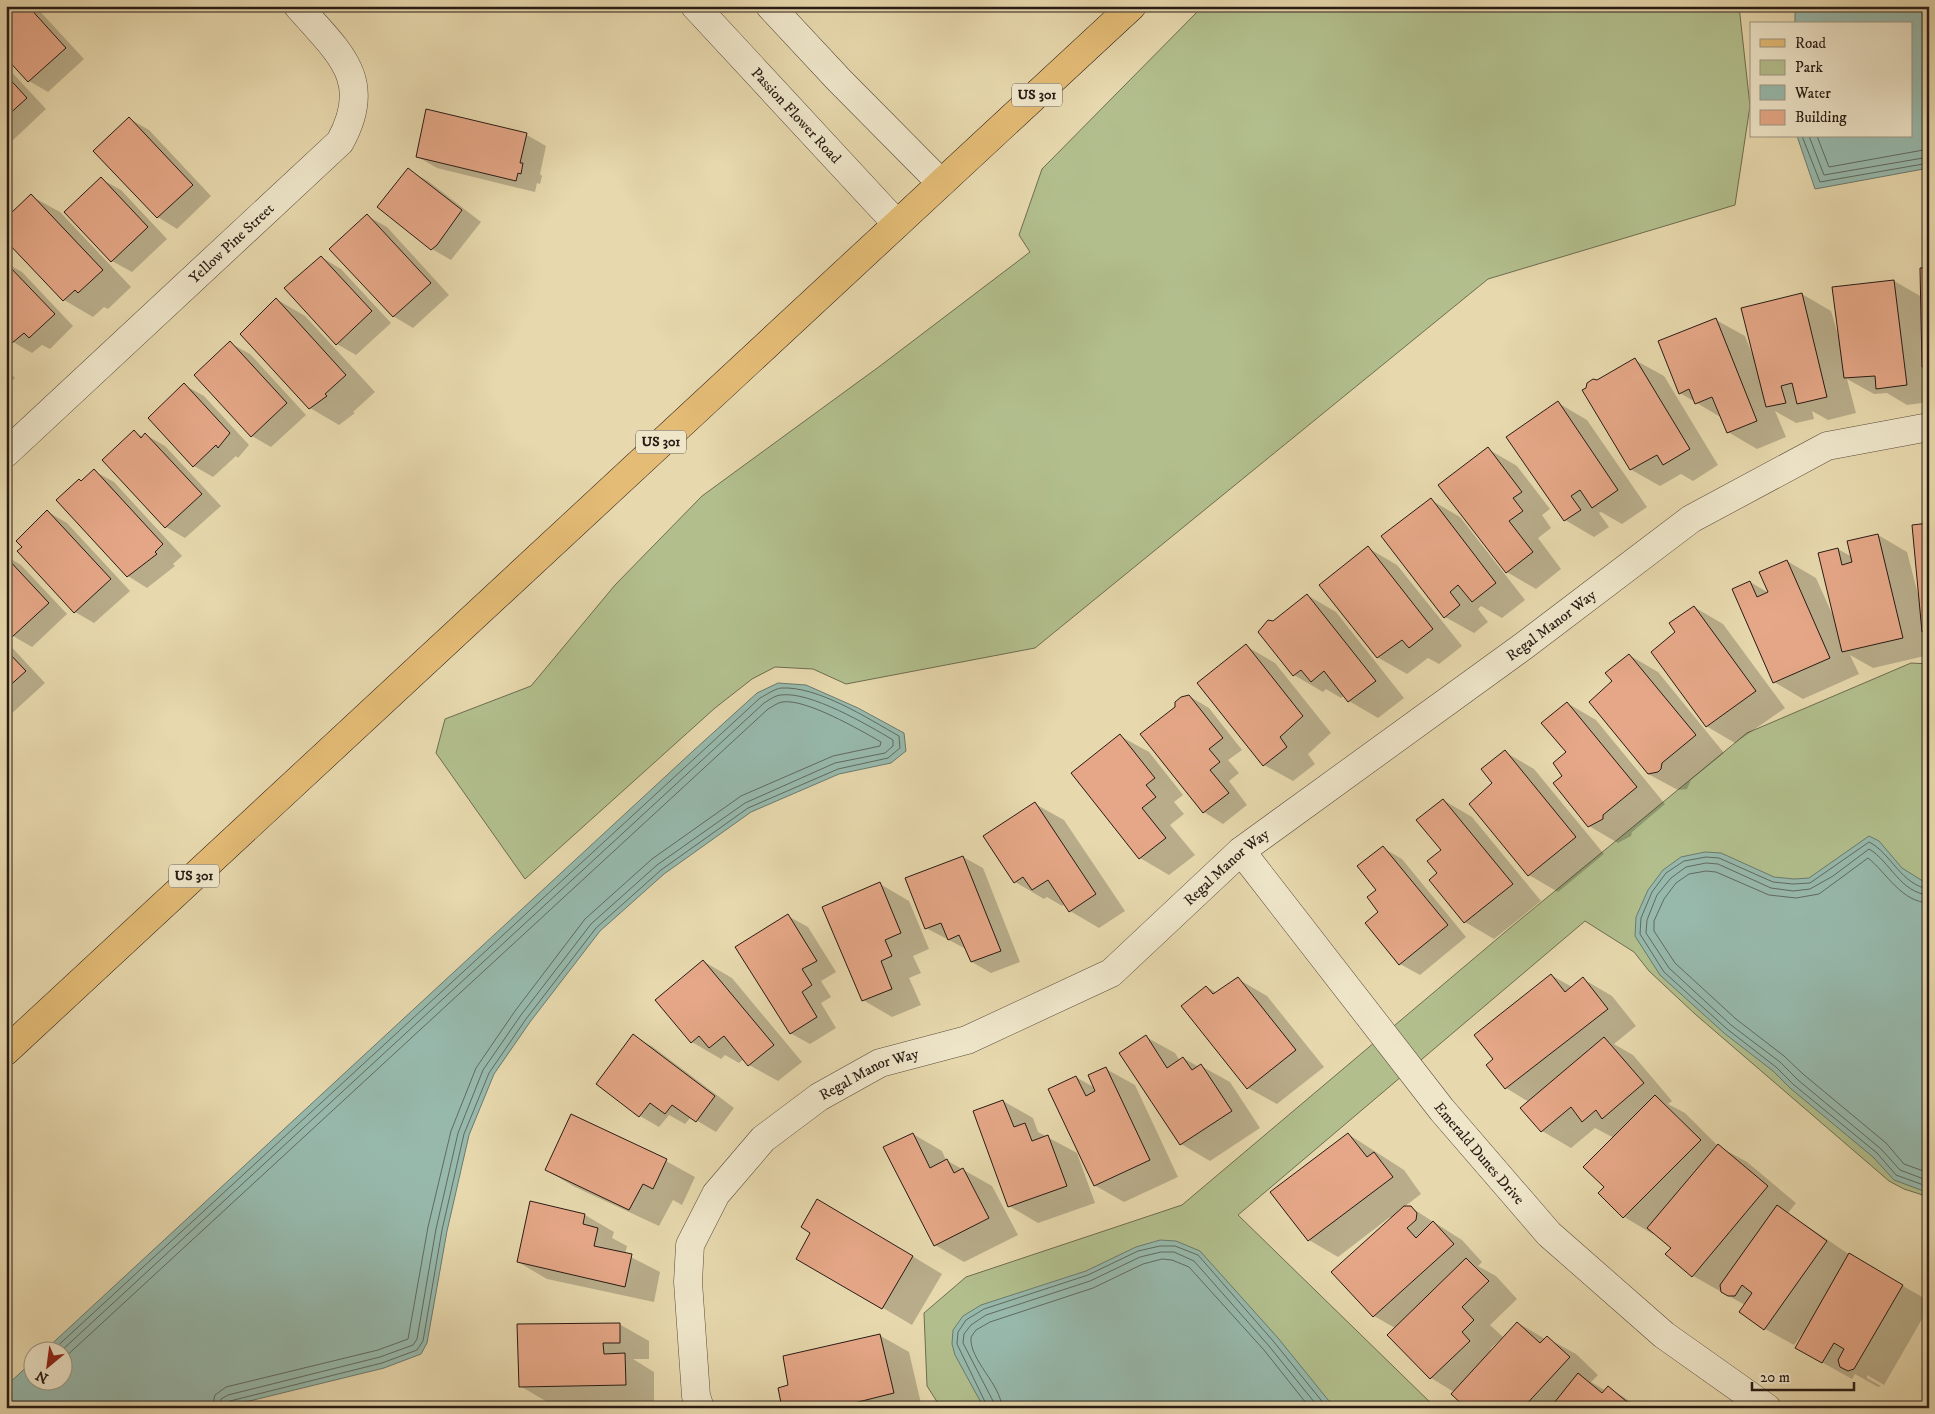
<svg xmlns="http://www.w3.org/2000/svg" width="1935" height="1414" font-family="'IM FELL DW Pica',serif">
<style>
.green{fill:#b2bf8d;stroke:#6d6d50}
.water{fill:#97b9ac;stroke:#6b7a6f}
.shadow{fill:#0003;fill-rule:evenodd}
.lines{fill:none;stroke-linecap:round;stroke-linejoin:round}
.shore{stroke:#606a60;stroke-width:1}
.building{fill:#e5a787;stroke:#281b14}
.minor-casing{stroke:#584a3a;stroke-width:29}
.primary-casing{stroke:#281b14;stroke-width:29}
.minor{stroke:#efe6ca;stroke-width:28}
.primary{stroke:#e4bc76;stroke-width:28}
.labels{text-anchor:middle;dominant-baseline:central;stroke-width:4.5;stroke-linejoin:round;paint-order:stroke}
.shield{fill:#efe6ca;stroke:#64584b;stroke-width:1}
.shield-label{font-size:14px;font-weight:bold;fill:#281b14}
.street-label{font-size:15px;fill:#281b14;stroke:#efe6ca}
</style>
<rect width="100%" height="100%" fill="#e7d8ad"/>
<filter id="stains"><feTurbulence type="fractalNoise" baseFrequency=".004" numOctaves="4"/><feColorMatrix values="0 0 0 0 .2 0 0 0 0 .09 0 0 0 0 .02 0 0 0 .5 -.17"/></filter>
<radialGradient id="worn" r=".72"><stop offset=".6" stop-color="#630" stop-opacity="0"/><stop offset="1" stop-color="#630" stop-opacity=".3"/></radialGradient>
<!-- green -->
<g class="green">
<path d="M1203,6H1739L1750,106L1735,205L1488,279L1035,648L846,684L813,669L775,667L752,679L715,708L525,879L436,753L445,719L531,686L615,585L702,496L880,366L1030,252L1019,235L1042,169Z"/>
<path d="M1911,663L1929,664V1197L1904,1189L1889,1181L1695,1014L1649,971L1634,952L1585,921L1238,1215L1436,1408H941L927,1386L924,1313L966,1277L1182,1205L1510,928L1747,733Z"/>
</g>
<!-- water -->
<g class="water">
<path d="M1795,6H1929V168L1815,189L1797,136H1911V24H1795Z"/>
<path d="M778,683L806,685L858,708L904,733L906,751L891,763L839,774L751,812L664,874L600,931L530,1022L494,1074L469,1135L447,1231L427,1343L421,1354L384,1368L221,1408H6V1386L32,1362V1382H62V1352L44,1351L693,751L757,693Z"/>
<path d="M1869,836L1879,841L1902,868L1929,885V1193L1894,1180L1873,1157L1790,1088L1773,1071L1724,1033L1660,975L1635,936L1636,917L1648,890L1663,870L1681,857L1705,852L1721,853L1774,877L1794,879L1809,878Z"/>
<path d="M1160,1240L1176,1241L1200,1251L1278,1338L1329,1401L1342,1408H984L955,1355L952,1344L953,1330L963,1316L981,1305L1086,1271L1136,1247Z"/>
</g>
<!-- shadow -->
<g class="shadow">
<path d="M6,6H35L84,59L48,92L29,81Z"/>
<path d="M6,66L46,109L11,142L6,139Z"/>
<path d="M427,110L527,135L546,146L540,174L542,176L540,184L537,183L535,192L437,168L418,157Z"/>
<path d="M130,119L149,130L211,196L177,229L158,217Z"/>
<path d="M408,170L428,181L481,222L451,260L432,249Z"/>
<path d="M101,179L121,190L167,239L132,272L112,261Z"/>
<path d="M31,196L60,212L131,287L108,309L104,307L93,317L64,300L6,239L8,213L11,214Z"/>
<path d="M367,216L387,227L449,295L413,328L393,316Z"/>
<path d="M321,257L341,269L391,323L356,355L337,344Z"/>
<path d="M6,263L22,272L73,326L50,349L42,345L32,353L13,342L6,335Z"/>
<path d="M1929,269V402L1907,405L1887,393L1874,394L1847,379L1856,413L1828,420L1812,411L1814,419L1796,423L1775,411L1786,437L1757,449L1728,432L1722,418L1680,393L1716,320L1745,336L1753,356L1802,294L1831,311L1841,345L1894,281L1922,297Z"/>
<path d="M276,299L305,316L375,392L353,412L355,413L339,425L310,408Z"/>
<path d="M230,343L250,354L306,415L271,447L252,436Z"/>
<path d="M1635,360L1664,376L1718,465L1693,481L1681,474L1660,486L1630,469L1598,381Z"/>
<path d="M6,369L15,378L6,387Z"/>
<path d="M184,385L204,396L249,445L238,458L236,456L213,477L194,466Z"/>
<path d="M1558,403L1587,420L1647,507L1622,524L1601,512L1599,513L1609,527L1594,537L1565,520Z"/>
<path d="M134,432L143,437L146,435L165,446L221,506L185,538L166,527L104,460Z"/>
<path d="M1488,449L1517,466L1550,509L1542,515L1551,528L1538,538L1561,569L1536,589L1507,572Z"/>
<path d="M94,471L114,482L182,556L173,564L175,566L147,588L128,576L57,501Z"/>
<path d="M1431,500L1460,517L1525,600L1502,618L1481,606L1478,609L1488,622L1474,633L1445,617Z"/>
<path d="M48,512L67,523L130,591L94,623L75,612Z"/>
<path d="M1929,525V634L1926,633L1929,655L1873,668L1850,655L1859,674L1803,699L1774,682L1750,582L1769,593L1787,561L1816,578L1834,618L1838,549L1852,557L1878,535L1907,552L1920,602Z"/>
<path d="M1368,548L1397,565L1462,646L1439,664L1428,658L1407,674L1377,657Z"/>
<path d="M6,556L21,565L67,614L32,647L13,636L6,629Z"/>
<path d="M1307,595L1336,612L1404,698L1378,718L1349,701L1345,695L1341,698L1326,689L1323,692L1294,675L1273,622Z"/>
<path d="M1694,607L1723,624L1785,708L1735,743L1706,726L1677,632Z"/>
<path d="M6,641L45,683L10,715L6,713Z"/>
<path d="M1246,646L1275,663L1331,733L1308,754L1315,764L1293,781L1264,765Z"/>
<path d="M1629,655L1658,672L1724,753L1691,780L1687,789L1678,790L1648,774L1613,682Z"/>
<path d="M1189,696L1209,708L1242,750L1228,760L1239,773L1229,781L1247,805L1223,824L1204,812Z"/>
<path d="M1567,703L1596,720L1665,804L1632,832L1631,836L1618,843L1589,826L1564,776L1568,753Z"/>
<path d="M1120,736L1149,752L1183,795L1174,802L1184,814L1170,825L1195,855L1169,875L1140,858L1072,773Z"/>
<path d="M1505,752L1534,769L1604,854L1558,892L1529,875L1494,783Z"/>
<path d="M1443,800L1472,817L1541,901L1494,939L1465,922L1431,880L1439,873L1443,850Z"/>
<path d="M1035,804L1064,820L1125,911L1099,928L1070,911L1065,904L1062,906L1047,897L1044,899L1015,882Z"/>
<path d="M1383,848L1402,859L1466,937L1420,975L1400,964L1380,912L1378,890Z"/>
<path d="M963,857L983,868L1020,962L991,973L972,962L966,949L926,928Z"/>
<path d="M880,884L909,901L929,949L913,956L921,973L909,978L921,1005L892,1017L863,1000Z"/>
<path d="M788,916L808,927L836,972L821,981L831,997L821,1003L836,1028L810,1044L790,1033Z"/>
<path d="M703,961L732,978L802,1062L778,1081L749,1065L744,1059L739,1063L725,1055L721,1059L692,1042Z"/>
<path d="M1551,975L1572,987L1583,979L1612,996L1636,1026L1614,1044L1633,1055L1672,1101L1668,1104L1685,1113L1718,1146L1747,1162L1796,1203L1788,1213L1853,1257L1929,1301V1307L1884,1385L1867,1375V1378L1881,1386L1878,1387L1855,1374L1852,1379L1825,1364L1796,1348L1804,1334L1803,1333L1794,1345L1765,1329L1745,1305L1693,1276L1673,1248L1654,1232L1653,1234L1624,1217L1606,1187L1614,1138L1595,1128L1571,1148L1542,1131L1529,1102L1506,1088L1488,1065L1495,1060Z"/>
<path d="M1238,979L1267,996L1324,1067L1277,1104L1248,1088L1207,987L1217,993Z"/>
<path d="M633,1036L653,1047L734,1108L716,1132L691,1117L685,1124L669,1115L659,1127L640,1116L598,1084Z"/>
<path d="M1146,1037L1175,1053L1180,1061L1183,1058L1199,1067L1201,1066L1230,1082L1260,1128L1210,1161L1181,1144Z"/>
<path d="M1106,1069L1135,1085L1178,1177L1124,1202L1094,1185L1076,1077L1095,1088Z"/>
<path d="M1003,1101L1033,1118L1038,1132L1077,1153L1095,1203L1038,1223L1009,1206Z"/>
<path d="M572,1116L666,1161L695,1177L682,1205L673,1200L659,1226L575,1187L546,1170Z"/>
<path d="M913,1134L942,1151L946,1160L992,1186L1018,1235L964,1262L935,1245Z"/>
<path d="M1348,1134L1404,1170L1421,1194L1404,1207H1410L1462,1240L1482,1262L1478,1266L1496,1276L1517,1299L1490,1325L1504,1338L1518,1323L1545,1339L1547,1338L1576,1354L1598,1375L1591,1382L1606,1391L1609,1388L1641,1408H1468L1454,1392L1431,1378L1388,1335L1395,1328L1374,1316L1333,1272L1392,1219L1390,1217L1338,1257L1309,1240ZM1500,1340L1501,1341L1492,1351L1490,1349Z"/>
<path d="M585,1215L614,1232L612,1238L627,1246L625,1254L660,1272L654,1302L547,1279L518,1262Z"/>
<path d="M847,1217L942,1274L912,1325L798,1258Z"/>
<path d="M619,1324L649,1341V1359H633L654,1372V1401L549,1403L520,1386Z"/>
<path d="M879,1335L909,1352L922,1408H784L790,1386Z"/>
</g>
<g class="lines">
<!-- shore -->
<g class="shore">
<path d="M1802,136L1820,182L1929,163"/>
<path d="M1809,136L1824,175L1929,157"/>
<path d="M1817,136L1829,167L1929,149"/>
<path d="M1929,889C1901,885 1891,853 1869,842L1810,883L1793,884L1773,882L1719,858L1706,857L1684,861L1666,873L1652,892L1641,918L1640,934L1664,972L1727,1029L1776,1067L1794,1085L1877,1153L1896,1175L1929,1187"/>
<path d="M1929,895C1900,893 1890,861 1869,849L1833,876L1810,889L1793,891L1771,888L1718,864L1706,863L1686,867L1671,878L1657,895L1647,920L1646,933L1669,968L1731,1025L1780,1062L1798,1080L1881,1149L1900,1170L1929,1181"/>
<path d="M1929,903C1901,902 1887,873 1868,858L1819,894L1796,898L1769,895L1716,872L1706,871L1689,874L1676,883L1664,899L1654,921V931L1675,963L1736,1019L1784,1056L1803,1074L1886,1143L1904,1164L1929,1173"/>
<path d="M51,1352L760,698C766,695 774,689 781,688C818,686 867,718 899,736L900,748L888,758L838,769L748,808L661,870L596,928L526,1019L489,1073L464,1134L442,1230L423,1341L417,1350L382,1363L230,1401L225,1408"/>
<path d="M60,1352L764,703C769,700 776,695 781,695C810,691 868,725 893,740V746L885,753L835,763L745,803L657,865L591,924L521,1015L483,1070L458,1133L436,1229L417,1339L413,1345L380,1357L228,1395L221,1399L219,1408"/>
<path d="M62,1360L768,709C772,707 777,703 782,702C805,698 860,730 881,742L880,746L833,756L741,796L652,859L585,919L515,1011L476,1068L451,1131L428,1227L408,1339L378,1350L226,1387L215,1395L212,1408"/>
<path d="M988,1408L957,1344L958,1332L966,1320L984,1309L1088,1275L1138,1251L1160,1246H1175L1198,1255L1274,1342L1325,1405L1330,1408"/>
<path d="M994,1408L993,1401L963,1343L964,1334L971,1325L986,1315L1090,1281L1140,1257L1161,1252H1174L1194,1261L1269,1346L1319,1408"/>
<path d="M1002,1408C1001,1384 969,1360 971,1337L976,1330L990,1322L1093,1288L1143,1264L1162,1259L1172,1260L1189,1267L1264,1350L1310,1408"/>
</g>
</g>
<!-- building -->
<g class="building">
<path d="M6,6H28L66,48L28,82L6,58Z"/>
<path d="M6,75L27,98L6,117Z"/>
<path d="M426,109L527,133L520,163H523L521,174L518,173L516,181L416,157Z"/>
<path d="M129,117L193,185L157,218L93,151Z"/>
<path d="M408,168L462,210L437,245L431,250L377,207Z"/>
<path d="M101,177L148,227L111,262L64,212Z"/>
<path d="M31,194L103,270L78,293L75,290L63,301L6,241V213L8,211L10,214Z"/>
<path d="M367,214L431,283L393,317L329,249Z"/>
<path d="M321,256L372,311L336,345L284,288Z"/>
<path d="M6,263L55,314L29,338L24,333L12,343L6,337Z"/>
<path d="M1920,268H1929V367H1922Z"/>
<path d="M1894,280L1907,385L1876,389L1875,376L1844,378L1832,287Z"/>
<path d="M1802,293L1827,397L1797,404L1792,383L1781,386L1786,403L1766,407L1741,308Z"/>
<path d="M276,298L346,375L325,394L327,396L309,409L240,334Z"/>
<path d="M1716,318L1757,421L1727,433L1712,397L1695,404L1689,389L1679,394L1658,341Z"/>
<path d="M230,341L287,403L251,437L194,375Z"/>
<path d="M1635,358L1690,449L1663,465L1657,455L1630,470L1582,390L1586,388L1587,383L1593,379L1597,380Z"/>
<path d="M184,383L230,433L218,448L216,445L193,467L148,418Z"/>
<path d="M1558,401L1618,490L1592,508L1580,490L1571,496L1581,510L1564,521L1506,437Z"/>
<path d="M134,430L141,438L145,433L202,494L165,528L102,460Z"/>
<path d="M1488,447L1522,492L1513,498L1523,511L1509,521L1533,552L1506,573L1438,485Z"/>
<path d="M94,469L163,544L155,552L157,554L127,577L56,500L79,479L81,481Z"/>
<path d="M1431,498L1496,583L1472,602L1458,585L1450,592L1460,605L1444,618L1381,536Z"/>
<path d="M47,510L111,579L74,613L17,551L22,547L16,541Z"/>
<path d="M1929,523V631L1922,632L1912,525Z"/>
<path d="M1878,534L1903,638L1842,652L1818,553L1838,548L1842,565L1852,562L1847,541Z"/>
<path d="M1368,546L1433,629L1409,648L1402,640L1377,658L1319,585Z"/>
<path d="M6,557L49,603L12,637L6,631Z"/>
<path d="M1787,560L1830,658L1773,683L1732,589L1750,581L1757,597L1768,592L1759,572Z"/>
<path d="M1307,594L1376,681L1348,702L1324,671L1311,682L1301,670L1293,676L1258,632L1268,620L1273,621Z"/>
<path d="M1694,606L1756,691L1706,727L1651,652L1675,632L1669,623Z"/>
<path d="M1246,644L1303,716L1280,737L1287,747L1263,766L1197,683Z"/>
<path d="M6,650L26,671L6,689Z"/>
<path d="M1629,654L1696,735L1662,763L1661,769L1658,772L1648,774L1589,702L1612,681L1605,673Z"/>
<path d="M1189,695L1223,738L1209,749L1220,762L1210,770L1229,793L1203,813L1140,734L1175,707V702L1181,697Z"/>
<path d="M1567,702L1637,787L1603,815V819L1588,827L1553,783L1562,776L1553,763L1566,752L1541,723Z"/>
<path d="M1120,734L1155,778L1146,785L1156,797L1142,808L1166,838L1139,859L1071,773Z"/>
<path d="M1505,750L1576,837L1528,876L1469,804L1492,783L1481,769Z"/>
<path d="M1443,799L1513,884L1464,923L1429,880L1437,873L1427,861L1441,850L1416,820Z"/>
<path d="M1035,802L1096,894L1069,912L1048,880L1032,890L1023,877L1014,883L983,836Z"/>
<path d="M1383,846L1448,925L1399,965L1365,923L1378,912L1367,897L1376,890L1357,866Z"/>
<path d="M963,856L1001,951L971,962L959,935L948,940L941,923L925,929L905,878Z"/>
<path d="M880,882L901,933L885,940L892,956L881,961L892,989L862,1001L822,907Z"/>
<path d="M788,914L817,961L802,969L812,985L802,992L817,1017L790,1034L735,947Z"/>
<path d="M703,960L774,1045L748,1066L724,1036L709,1048L699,1036L691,1043L655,1000Z"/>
<path d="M1551,974L1565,992L1583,977L1608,1009L1505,1089L1486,1065L1493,1059L1474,1035Z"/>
<path d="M1238,977L1296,1050L1247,1089L1181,1006L1206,986L1213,994Z"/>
<path d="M633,1034L715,1096L696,1122L672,1105L665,1114L650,1103L639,1117L596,1084Z"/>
<path d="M1146,1035L1167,1068L1183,1057L1192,1070L1201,1064L1232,1111L1180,1145L1119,1053Z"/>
<path d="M1604,1037L1644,1083L1602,1119L1596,1110L1582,1122L1571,1107L1541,1132L1520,1108Z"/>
<path d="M1106,1067L1150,1160L1094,1186L1048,1089L1076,1076L1086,1096L1095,1091L1088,1075Z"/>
<path d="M1655,1095L1701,1140L1623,1218L1598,1193L1604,1187L1583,1167Z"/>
<path d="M1003,1100L1014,1127L1025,1123L1032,1141L1048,1135L1067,1186L1008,1207L973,1111Z"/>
<path d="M571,1114L667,1159L653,1189L643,1184L629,1210L545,1170Z"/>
<path d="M913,1133L930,1168L947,1159L954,1173L963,1168L989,1218L934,1246L883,1147Z"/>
<path d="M1348,1133L1367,1157L1374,1152L1393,1177L1308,1241L1270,1192Z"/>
<path d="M1718,1144L1768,1186L1692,1277L1665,1254L1671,1248L1647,1228Z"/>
<path d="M817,1199L913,1256L882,1309L796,1259L810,1233L801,1227Z"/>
<path d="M530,1201L585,1214L583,1224L598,1228L594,1246L632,1254L625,1287L517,1262Z"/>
<path d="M1777,1205L1827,1241L1764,1330L1739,1312L1752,1293L1742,1285L1735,1296H1728L1721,1292L1720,1285Z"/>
<path d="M1404,1206H1411L1417,1213L1416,1220L1407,1228L1416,1238L1433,1221L1454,1244L1373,1317L1331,1272Z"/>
<path d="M1849,1253L1903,1285L1854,1369L1848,1371L1840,1367L1838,1360L1844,1349L1834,1343L1822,1363L1795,1348Z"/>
<path d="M1466,1258L1489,1281L1462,1307L1474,1320L1462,1332L1470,1341L1430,1379L1387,1335Z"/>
<path d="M1517,1322L1540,1343L1547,1336L1570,1357L1523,1408H1466L1451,1394Z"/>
<path d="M620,1323V1343H603L604,1354L625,1353L626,1385L519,1387L517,1324Z"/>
<path d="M880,1334L894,1393L834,1408H782L778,1388L788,1385L783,1356Z"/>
<path d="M1578,1373L1602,1393L1608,1386L1632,1406L1630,1408H1550Z"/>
</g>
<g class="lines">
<defs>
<g id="minor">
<path id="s1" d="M695,6L897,224"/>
<path d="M770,6L839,80L941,183"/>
<path id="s2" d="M6,453L340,142C375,79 338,52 298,6"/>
<path id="s3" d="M1241,851L1442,1110L1549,1234L1664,1335L1767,1408"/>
<path id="s4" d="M700,1408L696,1396L688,1282L690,1245L716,1194L763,1139L819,1097L880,1063L967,1040L1111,973L1241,851L1525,645L1691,519L1827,446L1929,427"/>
</g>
<path id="primary" d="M6,1051L1132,6"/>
</defs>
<!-- minor casing -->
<use href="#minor" class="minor-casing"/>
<!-- primary casing -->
<use href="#primary" class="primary-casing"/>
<!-- minor -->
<use href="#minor" class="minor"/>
<!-- primary -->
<use href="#primary" class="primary"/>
</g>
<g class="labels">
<!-- shield labels -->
<g class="shield">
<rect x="1012" y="83.5" width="50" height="23" rx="4"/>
<rect x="636" y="430.5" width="50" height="23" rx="4"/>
<rect x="169" y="864.5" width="50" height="23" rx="4"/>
</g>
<g class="shield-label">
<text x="1037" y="95">US 301</text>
<text x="661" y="442">US 301</text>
<text x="194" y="876">US 301</text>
</g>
<!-- street labels -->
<g class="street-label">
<text stroke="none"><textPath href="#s1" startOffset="149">Passion Flower Road</textPath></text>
<text stroke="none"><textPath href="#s2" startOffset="308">Yellow Pine Street</textPath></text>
<text stroke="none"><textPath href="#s4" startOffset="1244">Regal Manor Way</textPath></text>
<text stroke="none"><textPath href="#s4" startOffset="839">Regal Manor Way</textPath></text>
<text stroke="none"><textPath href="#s4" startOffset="419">Regal Manor Way</textPath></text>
<text stroke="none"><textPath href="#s3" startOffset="385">Emerald Dunes Drive</textPath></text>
</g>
</g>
<!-- margin -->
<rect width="1935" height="1414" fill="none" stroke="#e7d8ad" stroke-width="25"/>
<rect x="8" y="8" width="1920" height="1399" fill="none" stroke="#281b14" stroke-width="2.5"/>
<rect x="12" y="12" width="1910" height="1389" fill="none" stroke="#281b14"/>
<!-- legend -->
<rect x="1750" y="22" width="162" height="115" fill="#efe6ca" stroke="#9f9581"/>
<rect x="1760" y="39" width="25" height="8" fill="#e4bc76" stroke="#9f9581"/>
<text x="1795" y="48" font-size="15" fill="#281b14">Road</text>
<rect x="1760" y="60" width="25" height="15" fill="#b2bf8d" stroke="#9f9581"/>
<text x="1795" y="72" font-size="15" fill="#281b14">Park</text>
<rect x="1760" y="85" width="25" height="15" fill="#97b9ac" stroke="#9f9581"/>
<text x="1795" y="98" font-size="15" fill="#281b14">Water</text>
<rect x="1760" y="110" width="25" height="15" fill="#e5a787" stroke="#9f9581"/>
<text x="1795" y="122" font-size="15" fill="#281b14">Building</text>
<!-- north arrow -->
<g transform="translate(48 1366) rotate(209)"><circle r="24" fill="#efe6ca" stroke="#9f9581"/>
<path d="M0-4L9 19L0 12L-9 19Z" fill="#8f2418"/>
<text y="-8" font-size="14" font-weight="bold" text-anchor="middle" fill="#281b14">N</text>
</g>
<!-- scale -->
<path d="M1752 1382v8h102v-8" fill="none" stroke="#281b14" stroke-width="2.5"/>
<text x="1760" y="1382" font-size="15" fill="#281b14" stroke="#efe6ca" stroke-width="4" paint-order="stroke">20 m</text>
<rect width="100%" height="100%" filter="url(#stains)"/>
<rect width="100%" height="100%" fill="url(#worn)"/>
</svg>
